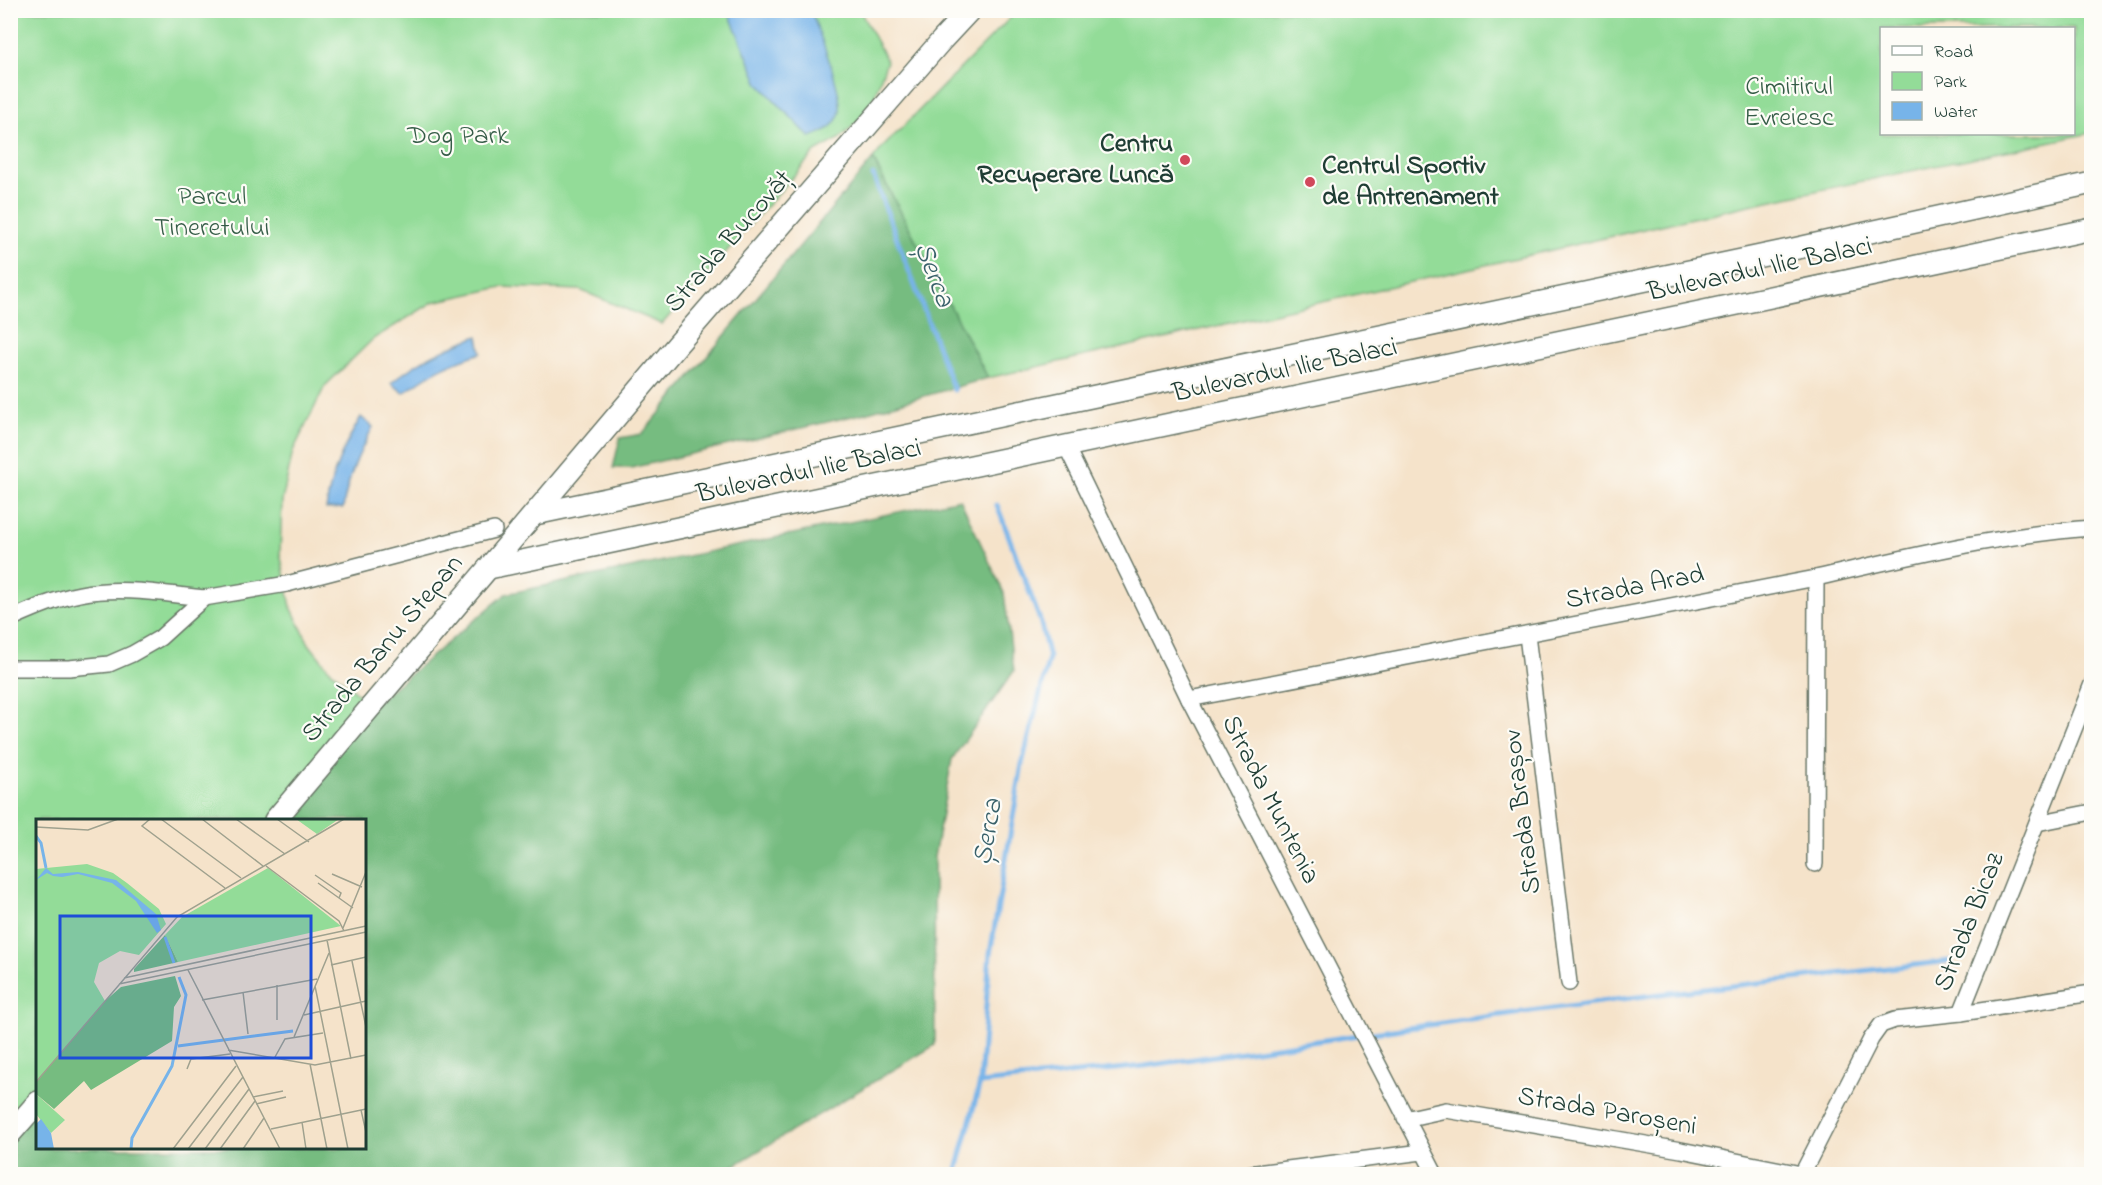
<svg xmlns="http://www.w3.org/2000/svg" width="2102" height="1185" font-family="'Indie Flower',sans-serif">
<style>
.green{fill:#93dc98;stroke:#598c66;stroke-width:1.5;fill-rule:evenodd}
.forest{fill:#76bc80;stroke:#4a7c5a;stroke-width:1.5}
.water{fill:#77b4e9;stroke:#4b788e;stroke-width:1.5}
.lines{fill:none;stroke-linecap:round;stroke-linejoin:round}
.stream{stroke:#77b4e9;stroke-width:5}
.street-casing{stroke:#6a7768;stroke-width:18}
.secondary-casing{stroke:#6a7768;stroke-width:24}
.street{stroke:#fff;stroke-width:15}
.secondary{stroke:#fff;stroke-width:21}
.poi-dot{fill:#d1495b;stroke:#fdfcf7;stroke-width:2}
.labels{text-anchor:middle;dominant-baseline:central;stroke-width:4.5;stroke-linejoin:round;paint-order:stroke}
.park-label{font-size:27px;fill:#365d48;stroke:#fdfcf7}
.poi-label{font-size:27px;font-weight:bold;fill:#1f3d34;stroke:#fdfcf7;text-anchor:end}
.street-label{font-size:27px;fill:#1f3d34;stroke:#fdfcf7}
.water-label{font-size:28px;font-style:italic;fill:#39616a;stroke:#fdfcf7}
.inset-river{fill:none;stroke:#77b4e9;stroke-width:3}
.inset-road{fill:none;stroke:#9fa18e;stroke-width:1.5}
.view{fill:#1d4ed8;fill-opacity:0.15;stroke:#1d4ed8;stroke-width:3}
.inset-edge{fill:none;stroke:#1f3d34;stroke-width:3}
</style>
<rect width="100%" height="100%" fill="#fdfcf7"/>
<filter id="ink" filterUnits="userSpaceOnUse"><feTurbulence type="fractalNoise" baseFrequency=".0167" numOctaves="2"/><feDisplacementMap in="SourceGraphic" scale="12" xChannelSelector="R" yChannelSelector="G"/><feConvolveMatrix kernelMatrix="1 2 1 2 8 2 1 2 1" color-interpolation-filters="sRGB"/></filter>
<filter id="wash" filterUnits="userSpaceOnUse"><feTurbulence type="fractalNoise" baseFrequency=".008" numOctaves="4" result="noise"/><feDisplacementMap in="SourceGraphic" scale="24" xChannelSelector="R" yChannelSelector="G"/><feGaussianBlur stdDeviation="1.35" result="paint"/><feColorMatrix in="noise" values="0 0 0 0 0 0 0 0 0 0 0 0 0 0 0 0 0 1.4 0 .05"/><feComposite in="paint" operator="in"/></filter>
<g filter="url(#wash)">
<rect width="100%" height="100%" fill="#f5e3ca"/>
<!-- green -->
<g class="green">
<path d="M11,11H860L887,61L869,111L839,139L815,152L662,324L580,290L502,287L433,302L373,339L325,386L293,451L282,501L280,553L291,607L309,644L328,668L372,706L275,820H38L37,1102L11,1134Z"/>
<path d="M1017,11H2091V133L1754,204L988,378L873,159L883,147ZM1882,28H2074V134H1882Z"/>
</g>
<!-- forest -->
<g class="forest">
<path d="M873,159L988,378L861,414L631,468H613L620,438L642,434Z"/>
<path d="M960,499L1004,593L1014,671L952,759L934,857L935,1045L720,1174H11V1134L37,1102L38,1148H364V820H275L372,706L506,594Z"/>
</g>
<!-- water -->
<g class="water">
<path d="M728,11H811C818,30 846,99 839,115C833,129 823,132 810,137L759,84Z"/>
<path d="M478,336L481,353C450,363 430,372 404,393L391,383C420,359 443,349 478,336Z"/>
<path d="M361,417L373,427C358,455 348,477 343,508L326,509C331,473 343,448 361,417Z"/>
</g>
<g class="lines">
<!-- stream -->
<g class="stream">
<path d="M873,175L954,390"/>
<path d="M980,1083L1145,1066L1470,1019L1660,994L1950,961"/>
<path d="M956,1174L980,1083L990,954L1022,764L1049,658L1040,620L997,505"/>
</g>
</g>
</g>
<g filter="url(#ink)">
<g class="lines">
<defs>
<g id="street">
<path d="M1066,446L1189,699L1435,1174"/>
<path d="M10,619C33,609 55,599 80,594C121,586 164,594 204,598"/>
<path d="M1527,635L1569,983"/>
<path d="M10,668H69L109,664L132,654L160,638L204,598L287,584L494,530"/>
<path d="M1189,699L1816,578C1907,557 1998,535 2092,528"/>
<path d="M2037,823L2092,812"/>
<path d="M1815,864L1816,578"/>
<path d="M1961,1013L2092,684"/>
<path d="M1405,1119L1446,1110L1681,1150L1801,1174"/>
<path d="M1248,1174L1422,1152"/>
<path d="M1802,1174L1871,1039L1881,1025L1895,1020L1961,1013L2092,993"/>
</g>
<g id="secondary">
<path d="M535,514L1789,250L2092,183"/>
<path d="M489,568L2092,229"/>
<path d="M275,820L677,345L942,40L970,10"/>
<path d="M10,1134L38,1102"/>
</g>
</defs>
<!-- street casing -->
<use href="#street" class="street-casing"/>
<!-- secondary casing -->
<use href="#secondary" class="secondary-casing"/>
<!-- street -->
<use href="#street" class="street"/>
<!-- secondary -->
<use href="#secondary" class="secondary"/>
</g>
</g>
<!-- markers -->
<g class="poi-dot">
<circle cx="1185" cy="160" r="6"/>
<circle cx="1310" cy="182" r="6"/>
</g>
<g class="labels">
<!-- park labels -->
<g class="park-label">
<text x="1789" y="87">Cimitirul<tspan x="1789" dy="31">Evreiesc</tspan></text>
<text x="458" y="136">Dog Park</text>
<text x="212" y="197">Parcul<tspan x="212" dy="31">Tineretului</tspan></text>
</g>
<!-- poi labels -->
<g class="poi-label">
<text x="1173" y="144">Centru<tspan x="1173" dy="31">Recuperare Luncă</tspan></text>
<text x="1322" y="166" text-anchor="start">Centrul Sportiv<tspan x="1322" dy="31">de Antrenament</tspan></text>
</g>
<!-- street labels -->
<g class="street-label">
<text transform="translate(729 242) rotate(-49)">Strada Bucovăț</text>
<text transform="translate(1760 270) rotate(-12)">Bulevardul Ilie Balaci</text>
<text transform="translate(1285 371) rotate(-12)">Bulevardul Ilie Balaci</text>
<text transform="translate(809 472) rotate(-12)">Bulevardul Ilie Balaci</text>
<text transform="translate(1635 588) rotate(-11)">Strada Arad</text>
<text transform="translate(383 649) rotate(-50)">Strada Banu Stepan</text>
<text transform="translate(1270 800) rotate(63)">Strada Muntenia</text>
<text transform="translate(1523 812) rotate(-97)">Strada Brașov</text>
<text transform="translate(1970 922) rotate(-68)">Strada Bicaz</text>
<text transform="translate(1607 1112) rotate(10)">Strada Paroșeni</text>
</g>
<!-- water labels -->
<g class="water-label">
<text transform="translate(933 275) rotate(69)">Șerca</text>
<text transform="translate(989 832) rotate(-80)">Șerca</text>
</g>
</g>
<!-- overview -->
<g transform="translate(36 819)">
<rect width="330" height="330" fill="#f5e3ca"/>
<path d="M260,0H303L281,15ZM51,45L77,54L91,64L123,90L130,105L103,136L84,132L63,144L58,163L69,182L0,263V50ZM232,49L305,107L142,143L129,116L146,98ZM0,275L29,301L15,314L0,295Z" fill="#93dc98"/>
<path d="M129,116L142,143L98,153V150ZM139,157L145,177L138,188L136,222L55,271L48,262L18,290L0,275V263L69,182L85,168Z" fill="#76bc80"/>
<path d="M10,49L17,55L42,53L80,61L120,95L125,111L121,114L100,82L76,64L42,55L26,58L17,57L11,54L0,61ZM5,300L15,314L18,330H0V305Z" fill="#77b4e9"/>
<path class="inset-river" d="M0,17L5,24L10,49M129,118L138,144M142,227L257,212M95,330L96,319L136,247L150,176L143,158"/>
<path class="inset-road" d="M114,0L106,7L189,69M125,0L205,59M166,0L227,47M200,0L249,35M241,0L273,23M0,8L52,11L82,0M230,47L303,102L308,112M296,55L326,68M279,56L305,74L303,79M282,64L317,89M307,109L330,53M291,121L315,240M316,142L330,208M295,146L330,138M152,151L244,330M88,159L330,107M83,165L330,113M279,167L312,330M207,173L212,215M166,181L281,160M268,196L330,182M241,201V166M258,218L293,134M192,231L279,246L330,236M239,238L249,220L287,214M274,245L291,330M151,250L155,240L194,235M0,263L141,98L308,0M217,278L247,272M220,285L250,278M325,291L330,313M266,303L270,330M235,310L330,290M137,330L200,247M152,330L207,258M169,330L213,270M184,330L219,282M207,330L228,299"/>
<path class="view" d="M24,97H275V239H24Z"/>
<rect width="330" height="330" class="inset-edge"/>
</g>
<!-- margin -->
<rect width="2102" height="1185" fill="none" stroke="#fdfcf7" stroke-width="36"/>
<!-- legend -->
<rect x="1880" y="27" width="195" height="108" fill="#fdfcf7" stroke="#a4b0a9" stroke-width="1.5"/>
<rect x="1892" y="46" width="30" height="9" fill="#ffffff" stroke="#a4b0a9" stroke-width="1.5"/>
<text x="1934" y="57" font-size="18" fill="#1f3d34">Road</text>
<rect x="1892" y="72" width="30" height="18" fill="#93dc98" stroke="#a4b0a9" stroke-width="1.5"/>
<text x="1934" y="87" font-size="18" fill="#1f3d34">Park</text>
<rect x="1892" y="102" width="30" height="18" fill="#77b4e9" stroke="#a4b0a9" stroke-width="1.5"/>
<text x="1934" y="117" font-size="18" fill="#1f3d34">Water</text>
</svg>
